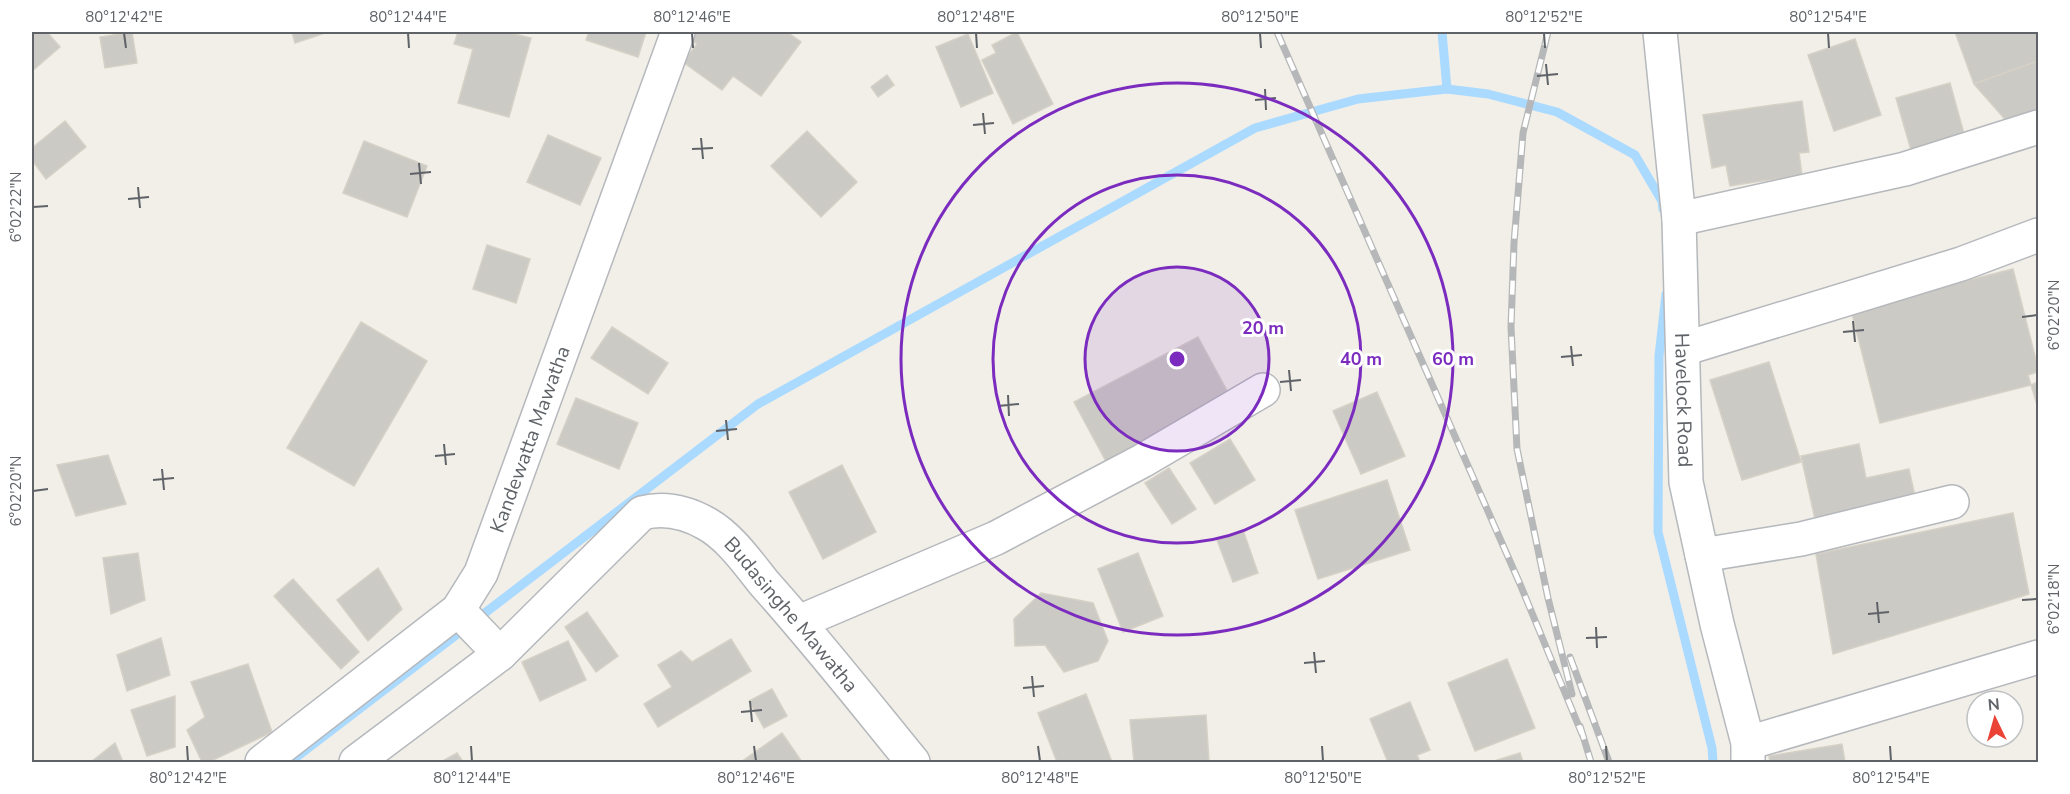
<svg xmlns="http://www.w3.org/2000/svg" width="2070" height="794" font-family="'Nunito Sans',sans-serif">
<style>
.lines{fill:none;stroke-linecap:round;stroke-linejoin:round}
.stream{stroke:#aadaff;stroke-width:9}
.building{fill:#cccac5;stroke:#d6d1c6;stroke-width:1.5}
.street-casing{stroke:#b5b8bc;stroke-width:36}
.street{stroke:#fff;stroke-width:33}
.rail-casing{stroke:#b6b7b8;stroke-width:7}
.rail{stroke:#fff;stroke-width:4.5;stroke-dasharray:14;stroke-linecap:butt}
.ticks{fill:none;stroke:#5f6368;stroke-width:2}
.ring{fill:none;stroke:#7b2cbf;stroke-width:3}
.labels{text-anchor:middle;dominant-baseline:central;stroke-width:6;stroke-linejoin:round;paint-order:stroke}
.street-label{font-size:20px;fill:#5f6368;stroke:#fff}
.centre{fill:#7b2cbf;stroke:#fff;stroke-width:3}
.ring-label{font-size:18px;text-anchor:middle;font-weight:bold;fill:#7b2cbf;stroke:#fff;stroke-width:6;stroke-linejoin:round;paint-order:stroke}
.neatline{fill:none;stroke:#5f6368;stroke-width:2}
.ticks-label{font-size:15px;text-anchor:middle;fill:#5f6368}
</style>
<rect width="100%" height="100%" fill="#f1efe8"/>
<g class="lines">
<!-- stream -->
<g class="stream">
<path d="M1442,32L1447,89"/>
<path d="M1666,294L1659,356L1658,532L1712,748L1713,762"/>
<path d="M290,762L758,404L1255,128L1358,99L1447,89L1488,94L1557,112L1635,155L1662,201L1663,209"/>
</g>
</g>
<!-- building -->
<g class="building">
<path d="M36,32H47L60,47L32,71V35Z"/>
<path d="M132,32L137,63L105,68L100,37Z"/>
<path d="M292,32H328L295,43Z"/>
<path d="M458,32H506L531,38L509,117L458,103L473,49L454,44Z"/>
<path d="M589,32H646L638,57L586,40Z"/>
<path d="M695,32H787L801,42L761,96L733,76L722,90L683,62L697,44L690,39Z"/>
<path d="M1017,32L1053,104L1013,124L982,60L996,53L992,45Z"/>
<path d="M1955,32H2038V61L1974,84Z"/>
<path d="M968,34L993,93L961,107L936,47Z"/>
<path d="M1855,39L1881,115L1834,131L1808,55Z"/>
<path d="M2038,61V116L2010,125L1974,84Z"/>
<path d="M887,75L894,85L878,97L871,87Z"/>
<path d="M1950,83L1966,141L1913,157L1896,98Z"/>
<path d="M1802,101L1809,152L1799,153L1802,175L1730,186L1726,165L1712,168L1703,115Z"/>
<path d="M65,121L86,147L46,179L32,160V148Z"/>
<path d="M807,131L857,182L821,217L771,166Z"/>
<path d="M548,135L601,158L580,205L527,182Z"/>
<path d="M364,141L427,166L407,217L343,193Z"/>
<path d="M487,245L530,259L516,303L473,289Z"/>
<path d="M2013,269L2038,368V372L2028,375L2031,385L1880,423L1851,310Z"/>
<path d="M361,322L427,361L354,486L287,448Z"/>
<path d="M612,327L668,363L648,394L591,358Z"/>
<path d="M1198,337L1233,402L1109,467L1074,402Z"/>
<path d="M1769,362L1801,462L1742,480L1710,380Z"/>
<path d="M2038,382V408L2031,385Z"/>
<path d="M1377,392L1405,456L1361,474L1333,411Z"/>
<path d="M576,398L638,423L619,469L557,444Z"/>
<path d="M1230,439L1255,480L1215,504L1190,463Z"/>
<path d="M1859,444L1866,478L1909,469L1917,506L1817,528L1801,456Z"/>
<path d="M108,455L126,504L76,516L57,465Z"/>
<path d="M842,465L876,532L823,559L789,492Z"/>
<path d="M1169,468L1196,509L1172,524L1145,483Z"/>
<path d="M1387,480L1410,550L1318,579L1295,510Z"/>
<path d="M2013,513L2029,594L1833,654L1816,554Z"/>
<path d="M1243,530L1258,573L1233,582L1217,540Z"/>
<path d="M138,553L145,600L111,614L103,558Z"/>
<path d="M1138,553L1163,616L1123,632L1098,569Z"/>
<path d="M378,568L402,609L368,641L337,600Z"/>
<path d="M293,579L359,652L341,669L274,596Z"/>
<path d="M1041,593L1093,603L1108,641L1098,661L1064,672L1045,645L1015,646L1014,619Z"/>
<path d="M587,612L618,656L596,672L565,627Z"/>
<path d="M161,638L170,675L127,691L117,655Z"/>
<path d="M731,639L751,671L658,727L644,704L672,687L658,665L681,651L692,662Z"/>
<path d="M568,641L586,680L540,701L522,662Z"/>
<path d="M1507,659L1535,728L1475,751L1448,683Z"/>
<path d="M248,664L272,732L209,762H202L187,730L205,717L191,682Z"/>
<path d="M772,689L787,716L764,728L749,701Z"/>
<path d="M1086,694L1112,762H1057L1038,713Z"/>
<path d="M175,696V747L147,756L131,710Z"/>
<path d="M1410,702L1430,750L1417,755L1420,762H1388L1370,719Z"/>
<path d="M1206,715L1209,762H1134L1130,720Z"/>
<path d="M782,733L802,762H741Z"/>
<path d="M115,743L123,762H91Z"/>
<path d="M1842,744L1845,762H1770L1769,756Z"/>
<path d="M457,753L463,762H441Z"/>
<path d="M1520,753L1523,762H1491Z"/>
</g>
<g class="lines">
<defs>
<g id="street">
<path id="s1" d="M1660,32L1679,219L1686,482L1717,624L1748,743V762"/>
<path d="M1679,219L1905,169L2038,127"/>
<path d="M1683,349L1961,264L2038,235"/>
<path d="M1702,555L1801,539L1952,502"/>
<path d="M458,610L500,654"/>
<path d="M799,622L996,538L1142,461L1263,390"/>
<path d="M1748,743L2038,657"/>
<path id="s2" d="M262,762L458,610L481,573L678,32"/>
<path id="s3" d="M356,762L500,654L642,513C665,507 686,512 707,524C730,537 748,563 764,583C816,641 864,702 913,762"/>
</g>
</defs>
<!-- street casing -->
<use href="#street" class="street-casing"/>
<!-- street -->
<use href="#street" class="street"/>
<defs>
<g id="rail">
<path d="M1277,32L1520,584L1582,734"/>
<path d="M1548,32L1523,133L1514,243L1511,327L1517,449L1548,598L1572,694"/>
<path d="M1570,657L1609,762"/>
<path d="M1580,726L1591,762"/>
</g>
</defs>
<!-- rail casing -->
<use href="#rail" class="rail-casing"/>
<!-- rail -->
<use href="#rail" class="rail"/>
</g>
<!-- ticks -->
<path class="ticks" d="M124,33L126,48M408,33L409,48M692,33L693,48M976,33L977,48M1260,33L1261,48M1544,33L1545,48M1828,33L1829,48M1546,64L1548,85M1537,76L1558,74M1265,89L1266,110M1255,100L1276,98M983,113L985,134M973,125L994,123M701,138L703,159M692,149L713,148M419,163L421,184M410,174L431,172M138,187L140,208M128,199L149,197M33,207L48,206M2022,317L2037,315M1853,321L1855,342M1843,332L1864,330M1571,346L1573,366M1561,357L1582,355M1289,370L1291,391M1280,382L1301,380M1008,395L1009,416M998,406L1019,404M726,420L728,440M716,431L737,429M444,444L446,465M435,456L455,454M162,469L164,490M153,480L174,478M33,491L48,489M2022,600L2037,599M1877,602L1879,623M1868,614L1889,612M1596,627L1597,648M1586,638L1607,637M1314,652L1316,673M1304,663L1325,661M1032,676L1034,697M1023,688L1044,686M750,701L752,722M741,712L762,710M187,746L188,761M471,746L472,761M754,746L756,761M1038,746L1040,761M1322,746L1323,761M1606,746L1607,761M1890,746L1891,761"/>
<!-- distance rings -->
<circle cx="1177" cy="359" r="92" fill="#7b2cbf" fill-opacity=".12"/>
<g class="ring">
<circle cx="1177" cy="359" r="92"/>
<circle cx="1177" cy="359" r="184"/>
<circle cx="1177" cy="359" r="276"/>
</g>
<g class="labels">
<!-- street labels -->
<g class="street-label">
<text stroke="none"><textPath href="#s1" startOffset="369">Havelock Road</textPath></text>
<text stroke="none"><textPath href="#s2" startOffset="434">Kandewatta Mawatha</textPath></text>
<text stroke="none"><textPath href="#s3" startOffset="572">Budasinghe Mawatha</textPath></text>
</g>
</g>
<circle cx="1177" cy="359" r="9" class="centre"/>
<g class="ring-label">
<text x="1263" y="334">20 m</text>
<text x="1361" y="365">40 m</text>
<text x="1453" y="365">60 m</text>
</g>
<!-- border -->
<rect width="2070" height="794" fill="none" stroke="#ffffff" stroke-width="66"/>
<!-- north arrow -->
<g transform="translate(1995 719) rotate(355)"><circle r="28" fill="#ffffff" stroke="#bfc1c3" stroke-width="1.5"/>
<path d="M0-4.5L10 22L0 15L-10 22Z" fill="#ea4335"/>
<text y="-9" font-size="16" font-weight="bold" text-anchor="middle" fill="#5f6368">N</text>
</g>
<rect x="33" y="33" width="2004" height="728" class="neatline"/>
<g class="ticks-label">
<text x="124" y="22">80°12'42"E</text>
<text x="408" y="22">80°12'44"E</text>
<text x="692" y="22">80°12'46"E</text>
<text x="976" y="22">80°12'48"E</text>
<text x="1260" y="22">80°12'50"E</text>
<text x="1544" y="22">80°12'52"E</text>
<text x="1828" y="22">80°12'54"E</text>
<text transform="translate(16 207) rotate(-90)" y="5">6°02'22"N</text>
<text transform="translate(2054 315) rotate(-90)" y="5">6°02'20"N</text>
<text transform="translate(16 491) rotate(-90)" y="5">6°02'20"N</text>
<text transform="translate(2054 599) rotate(-90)" y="5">6°02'18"N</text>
<text x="188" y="783">80°12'42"E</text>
<text x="472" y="783">80°12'44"E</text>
<text x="756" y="783">80°12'46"E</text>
<text x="1040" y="783">80°12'48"E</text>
<text x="1323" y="783">80°12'50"E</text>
<text x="1607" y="783">80°12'52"E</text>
<text x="1891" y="783">80°12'54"E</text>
</g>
</svg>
